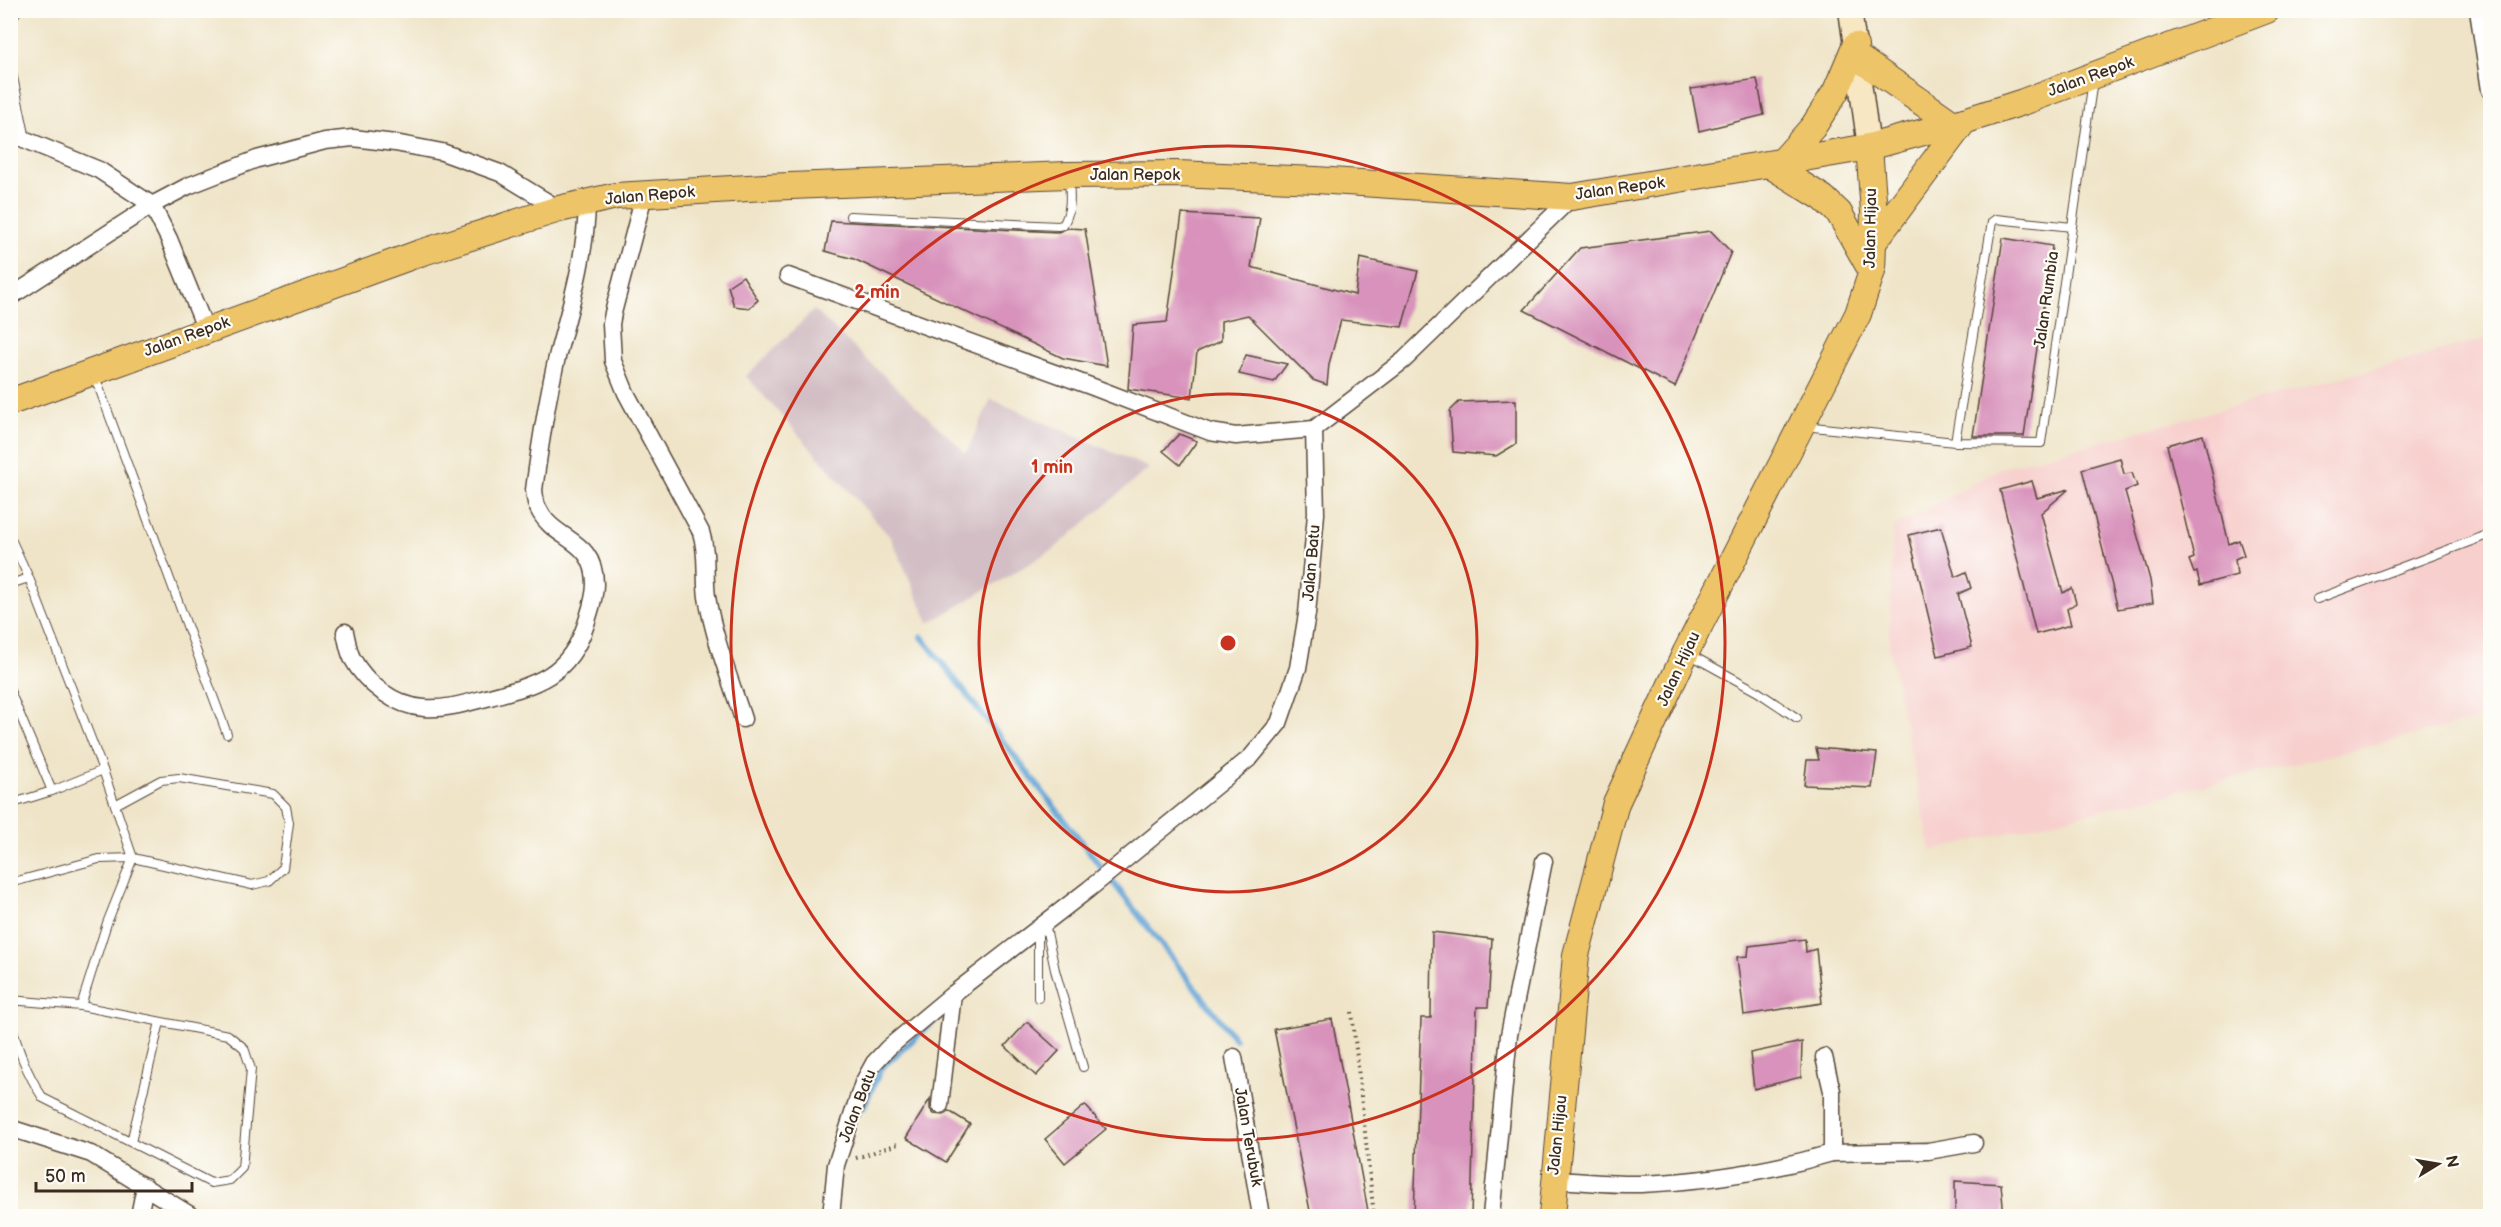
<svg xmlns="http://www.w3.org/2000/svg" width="2501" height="1227" font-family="'Balsamiq Sans',sans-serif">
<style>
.built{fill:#f7d0ce}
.industrial{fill:#d2bec4}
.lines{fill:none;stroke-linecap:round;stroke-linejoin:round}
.stream{stroke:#62a4d6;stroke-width:6}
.building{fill:#d892bb}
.service-casing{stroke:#564638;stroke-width:10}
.minor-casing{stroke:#564638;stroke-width:19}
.secondary-casing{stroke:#564638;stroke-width:25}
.primary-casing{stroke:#564638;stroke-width:28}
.path{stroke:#564638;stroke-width:4;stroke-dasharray:1.5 4.5;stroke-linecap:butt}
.service{stroke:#fff;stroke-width:8}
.minor{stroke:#fff;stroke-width:16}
.secondary{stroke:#f8e7c3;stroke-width:22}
.primary{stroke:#eec469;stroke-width:26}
.ring{fill:none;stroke:#c8321e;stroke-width:3}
.labels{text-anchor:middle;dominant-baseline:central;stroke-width:4.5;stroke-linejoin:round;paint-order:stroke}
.street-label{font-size:16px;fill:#3b2a1e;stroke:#fdfcf7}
.centre{fill:#c8321e;stroke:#fdfcf7;stroke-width:3}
.ring-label{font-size:18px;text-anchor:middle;font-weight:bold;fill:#c8321e;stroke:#fdfcf7;stroke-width:4.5;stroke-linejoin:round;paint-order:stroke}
</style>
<rect width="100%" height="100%" fill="#fdfcf7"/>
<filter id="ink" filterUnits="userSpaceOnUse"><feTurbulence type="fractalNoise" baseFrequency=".0167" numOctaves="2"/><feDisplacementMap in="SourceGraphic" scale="12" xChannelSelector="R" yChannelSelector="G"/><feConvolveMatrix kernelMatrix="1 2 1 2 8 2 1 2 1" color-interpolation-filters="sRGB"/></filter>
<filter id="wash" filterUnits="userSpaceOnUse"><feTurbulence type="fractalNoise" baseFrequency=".008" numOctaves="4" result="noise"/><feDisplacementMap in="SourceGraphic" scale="24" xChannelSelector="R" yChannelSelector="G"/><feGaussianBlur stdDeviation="1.35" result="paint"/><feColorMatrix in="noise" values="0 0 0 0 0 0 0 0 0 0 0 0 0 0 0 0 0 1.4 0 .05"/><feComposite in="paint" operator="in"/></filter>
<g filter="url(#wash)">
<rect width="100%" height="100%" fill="#efe4c8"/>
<!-- built -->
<path class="built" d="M2490,338V717L1931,851L1889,646L1893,528L2001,468Z"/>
<!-- industrial -->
<path class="industrial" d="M814,310L966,453L991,399L1149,468L1054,549L929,623L891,538L746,376Z"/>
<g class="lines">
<!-- stream -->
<g class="stream">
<path d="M922,637L1235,1039"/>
<path d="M863,1108L881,1068L942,1014"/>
</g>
</g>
<g id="blocks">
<!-- building -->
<g class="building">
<path d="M1757,79L1764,115L1699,131L1691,89Z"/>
<path d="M1182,214L1260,218L1251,267L1355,295L1360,258L1418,271L1402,327L1341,320L1329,364L1327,385L1313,380L1248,315L1221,321V341L1197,352L1192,398L1128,389L1133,325L1167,322Z"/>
<path d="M831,221L1058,232L1068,228L1085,229L1107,366L1063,358L854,259L825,251Z"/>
<path d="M1711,231L1731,252L1675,387L1524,310L1580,248Z"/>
<path d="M2003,238L2052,246L2024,436H1973Z"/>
<path d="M743,276L758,300L749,308L734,306L728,286Z"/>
<path d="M1246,355L1287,364L1274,382L1239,374Z"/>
<path d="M1516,400V444L1496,456L1453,452L1450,411L1459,402Z"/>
<path d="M1179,434L1197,441L1180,465L1163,451Z"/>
<path d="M2203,435L2229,544L2239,540L2244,555L2235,559L2237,575L2200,585L2197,572L2194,573L2189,560L2194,558L2167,445Z"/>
<path d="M2120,458L2124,474L2132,473L2137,486L2125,491L2150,580L2153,603L2118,609L2082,469Z"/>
<path d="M2032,481L2037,498L2069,489L2041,513L2063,593L2072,588L2076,603L2067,609L2071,625L2036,634L2000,490Z"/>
<path d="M1941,527L1955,577L1966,572L1971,588L1958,594L1972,647L1938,656L1909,535Z"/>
<path d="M1816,748L1877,753L1872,788L1804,785L1807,760H1819Z"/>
<path d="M1432,932L1492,939L1488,1007H1477L1471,1216H1414L1421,1018H1431Z"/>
<path d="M1805,939L1806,952L1816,949L1822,1003L1744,1015L1737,957L1748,956L1749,946Z"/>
<path d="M1332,1019L1369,1216H1311L1274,1029Z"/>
<path d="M1027,1022L1059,1051L1036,1076L1005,1046Z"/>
<path d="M1802,1042L1801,1077L1754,1089L1750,1053Z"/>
<path d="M930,1099V1109L934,1114L944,1115L949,1111L970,1124L946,1162L906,1138Z"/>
<path d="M1085,1105L1106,1129L1065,1163L1045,1139Z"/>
<path d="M1955,1181L2001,1184L2004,1216H1955Z"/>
</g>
</g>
</g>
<g filter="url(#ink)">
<use href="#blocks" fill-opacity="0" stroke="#564638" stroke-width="1.5"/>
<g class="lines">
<defs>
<g id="service">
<path d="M10,20L18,10"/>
<path d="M10,63L26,139"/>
<path d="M850,216L1058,226L1063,225C1072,211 1070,194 1069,179"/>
<path d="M94,374L227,734"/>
<path d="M1804,426L1955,442L2041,443L2093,80"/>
<path d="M1955,442L1992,222L1996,219L2072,227"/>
<path d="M10,537L29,578L103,770L52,791L10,804"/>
<path d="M10,584L29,578"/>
<path d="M2317,599L2490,534"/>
<path d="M1689,654L1758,692L1797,718"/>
<path d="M10,691L52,791"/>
<path d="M10,883L99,859L133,858L252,885L269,881L283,868L289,823L286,807L273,794L179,778L161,780L115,805L103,770"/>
<path d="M1045,923L1055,970L1083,1067"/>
<path d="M1038,929V998"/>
<path d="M10,1000L81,1006"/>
<path d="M10,1018C17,1048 26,1072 43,1098L211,1183L230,1180L242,1168L251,1069L244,1048L228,1035L81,1006L107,923L133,858L115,805"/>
<path d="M131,1142L160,1022"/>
</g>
<g id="minor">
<path d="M2478,10L2490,90"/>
<path d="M10,132L26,140L99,170L152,205L169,239L206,330"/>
<path d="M644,195L613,313L611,324L613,361L626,393L701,532C708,554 704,575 707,597C714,639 730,679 743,719"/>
<path d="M788,276L1093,387L1210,432L1236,436L1314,429"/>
<path d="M10,297L152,205L188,186L257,159L325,141L353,138L395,143L442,152L500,173L559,209"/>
<path d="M345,632C347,640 348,650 352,658C366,684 395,706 424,708C444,710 467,703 486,698C535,685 569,677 586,624C590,611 595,598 595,584C595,537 553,542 538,508C535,503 535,496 534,490C540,445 547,398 558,353C571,304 586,255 587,204"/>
<path d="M1234,1057L1261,1216"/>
<path d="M940,1105L953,994"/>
<path d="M10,1128L91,1154L192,1216"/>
<path d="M1832,1153L1928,1151L1974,1143"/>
<path d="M1554,1180C1583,1181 1613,1185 1641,1184C1705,1181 1771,1171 1832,1153V1091L1824,1057"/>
<path d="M139,1216L145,1186"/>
<path d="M831,1216L836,1165L863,1083L874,1063L888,1048L953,994L1089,889L1251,757L1279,723L1298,668L1307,614L1316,514L1314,429L1404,360L1572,197"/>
<path d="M1491,1216L1509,1035L1544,861"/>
</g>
<path id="secondary" d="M1850,10L1869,147"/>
<g id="primary">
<path d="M1857,57L1953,124"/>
<path d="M1781,163L1813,127L1836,91L1855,46"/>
<path d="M1770,165L1823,198L1839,213L1871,270"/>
<path d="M1873,243L1964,121"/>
<path d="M10,402L420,253L559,209L616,196L765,187L1068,175L1178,174L1316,180L1572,197L1869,147L1964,121L2023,102L2267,10"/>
<path d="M1552,1216L1576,955L1616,803L1686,652L1858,314L1872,271L1874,212L1869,147"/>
</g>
</defs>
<!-- service casing -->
<use href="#service" class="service-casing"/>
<!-- minor casing -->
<use href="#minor" class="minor-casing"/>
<!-- secondary casing -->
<use href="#secondary" class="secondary-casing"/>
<!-- primary casing -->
<use href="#primary" class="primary-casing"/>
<!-- path -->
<g class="path">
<path d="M1352,1012L1374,1216"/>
<path d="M856,1158L901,1143"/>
</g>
<!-- service -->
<use href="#service" class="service"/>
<!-- minor -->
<use href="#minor" class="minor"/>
<!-- secondary -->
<use href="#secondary" class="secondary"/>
<!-- primary -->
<use href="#primary" class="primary"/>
</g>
</g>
<!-- distance rings -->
<g class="ring">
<circle cx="1228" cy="643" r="249"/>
<circle cx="1228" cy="643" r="497"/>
</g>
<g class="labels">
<!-- street labels -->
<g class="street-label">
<text transform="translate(2091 77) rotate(-20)">Jalan Repok</text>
<text x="1135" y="175">Jalan Repok</text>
<text transform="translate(1620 189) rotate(-8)">Jalan Repok</text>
<text transform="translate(650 196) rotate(-5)">Jalan Repok</text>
<text transform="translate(1871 228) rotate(-89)">Jalan Hijau</text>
<text transform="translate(2047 300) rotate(-82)">Jalan Rumbia</text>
<text transform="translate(187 337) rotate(-20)">Jalan Repok</text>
<text transform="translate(1312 563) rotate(-85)">Jalan Batu</text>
<text transform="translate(1679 669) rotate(-65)">Jalan Hijau</text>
<text transform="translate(858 1106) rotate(-69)">Jalan Batu</text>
<text transform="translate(1558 1135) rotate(-84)">Jalan Hijau</text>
<text transform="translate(1248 1137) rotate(80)">Jalan Terubuk</text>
</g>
</g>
<circle cx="1228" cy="643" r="9" class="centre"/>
<g class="ring-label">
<text x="877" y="298">2 min</text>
<text x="1052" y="473">1 min</text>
</g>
<!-- margin -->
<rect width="2501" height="1227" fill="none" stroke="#fdfcf7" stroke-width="36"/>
<!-- north arrow -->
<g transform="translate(2438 1164) rotate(79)" stroke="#fdfcf7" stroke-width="4.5" paint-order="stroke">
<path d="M0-4.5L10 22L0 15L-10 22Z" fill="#3b2a1e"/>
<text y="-9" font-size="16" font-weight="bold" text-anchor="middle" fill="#3b2a1e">N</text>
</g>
<!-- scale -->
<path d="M36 1182v9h156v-9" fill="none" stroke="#3b2a1e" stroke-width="3"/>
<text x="45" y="1182" font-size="18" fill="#3b2a1e" stroke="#fdfcf7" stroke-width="4.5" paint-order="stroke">50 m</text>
</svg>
